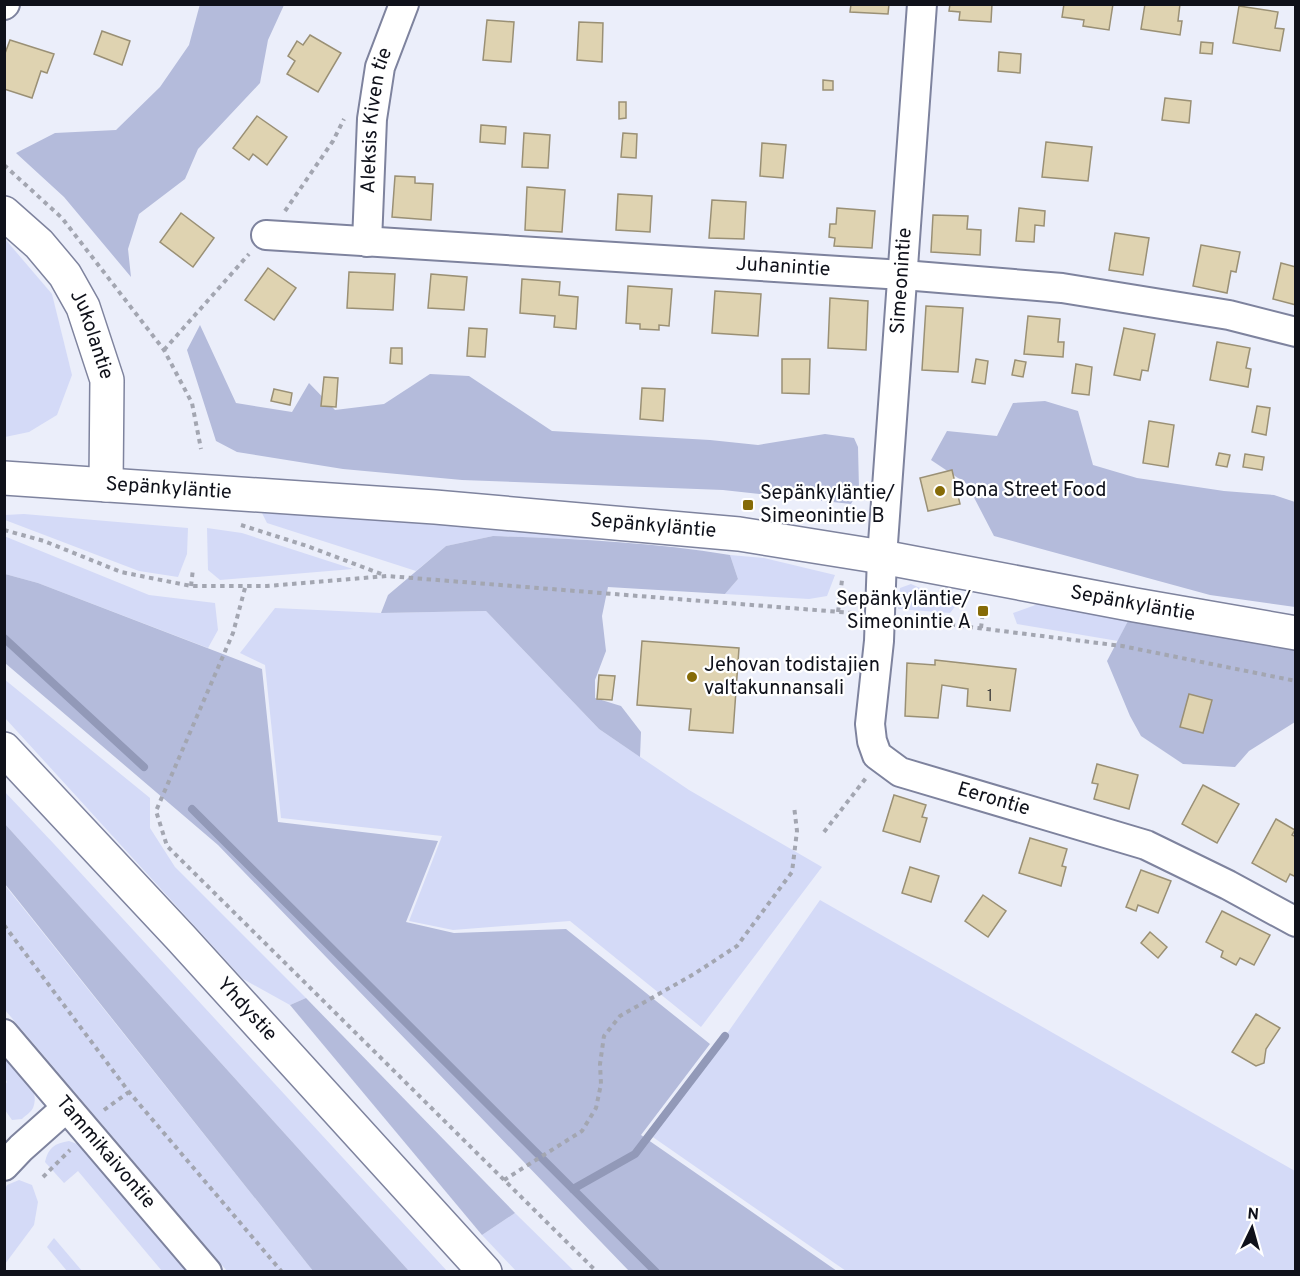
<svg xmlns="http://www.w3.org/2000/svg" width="1300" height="1276" font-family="Overpass,sans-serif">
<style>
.green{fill:#d4daf7}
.forest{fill:#b4bbdb}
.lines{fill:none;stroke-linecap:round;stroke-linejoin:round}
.stream{stroke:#9299b8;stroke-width:8}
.building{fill:#dfd3b1;stroke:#9a9075;stroke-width:1.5}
.street-casing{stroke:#7e839e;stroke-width:32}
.secondary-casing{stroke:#7e839e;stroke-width:36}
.highway-casing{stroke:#7e839e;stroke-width:36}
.path{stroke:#a3a6b1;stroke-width:4;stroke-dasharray:4.5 4.5;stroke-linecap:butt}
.street{stroke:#fff;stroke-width:28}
.secondary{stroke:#fff;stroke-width:33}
.highway{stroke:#fff;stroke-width:33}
.poi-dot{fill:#866b07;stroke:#fff;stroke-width:2}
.labels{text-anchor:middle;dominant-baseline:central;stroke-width:4.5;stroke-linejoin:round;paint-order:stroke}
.number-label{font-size:16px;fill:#434240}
.street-label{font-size:20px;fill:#0f111a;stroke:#fff}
.poi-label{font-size:20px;fill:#0f111a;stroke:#fff;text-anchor:start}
</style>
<rect width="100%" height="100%" fill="#ebeefa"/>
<!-- green -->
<g class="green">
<path d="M5,239L52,294L72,375L57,415L29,432L5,437Z"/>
<path d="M262,513L490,526L601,540L493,536L446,546L416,571L267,523Z"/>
<path d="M24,514L188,528L187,554L178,577L139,571L5,520V515Z"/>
<path d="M207,528L242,533L353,569L220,580L208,570Z"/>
<path d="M4,536L149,595L215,603L218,630L208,648L38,583L5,574Z"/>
<path d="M730,555L764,558L835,575L827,596L809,599L725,594L738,579Z"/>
<path d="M911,584L957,604L950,613L898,609L900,588Z"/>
<path d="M1041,603L1129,619L1118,641L1017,624L1013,613Z"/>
<path d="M275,608L381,613L486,611L599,729L689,790L822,867L701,1027L570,921L453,930L409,921L442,836L281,818L265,665L240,653Z"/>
<path d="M4,679L150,798V828L175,867L306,998L290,1005L243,979L5,718Z"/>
<path d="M4,791L54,844L447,1271H409L5,824Z"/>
<path d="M4,884L313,1271H227L5,1010Z"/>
<path d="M820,900L1295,1171V1271H846L647,1133L717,1048Z"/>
<path d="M4,1054C16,1067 42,1088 33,1108C31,1112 25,1116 22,1119L12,1120L5,1110V1085L7,1082L5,1078Z"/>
<path d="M69,1141L83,1146L187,1271H162L78,1171L64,1183L45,1162C48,1148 55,1143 69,1141Z"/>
<path d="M19,1180L32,1185L38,1202L34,1225L5,1264V1189L7,1185Z"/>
<path d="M515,1213L574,1271H516L482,1235Z"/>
<path d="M54,1238L82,1271H67L47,1247Z"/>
</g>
<!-- forest -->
<g class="forest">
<path d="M200,4L284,5L268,40L260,83L198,149L185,179L139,214L128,249L131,277L64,197L16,153L55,133L116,130L160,87L189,45Z"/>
<path d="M200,325L236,403L292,412L309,383L335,410L384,404L430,374L469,376L552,431L710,440L758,445L825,434L854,438L858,447L859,489L851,504L723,490L462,480L343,469L237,452L216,441L187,350Z"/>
<path d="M1045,401L1078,411L1093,465L1137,478L1224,491L1274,495L1295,502V607L1210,595L994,536L967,484L931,460L947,431L997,436L1013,403Z"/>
<path d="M493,536C573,539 651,542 730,555L738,579L725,594L608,587L602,616L606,651L595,680V698L621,706L641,732L640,757L599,729L486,611L381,613L388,595L446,546Z"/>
<path d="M5,574L38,583L262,669L278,822L438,841L406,922L454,933L566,929L710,1044L641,1135L837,1271H629L218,845L5,663Z"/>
<path d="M1129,619L1295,650V722L1249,751L1235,767L1183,764L1141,736L1130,716L1107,661Z"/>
<path d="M5,824L409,1271H313L5,884Z"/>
<path d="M306,998L515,1213L482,1235L290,1005Z"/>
</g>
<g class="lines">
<!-- stream -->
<g class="stream">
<path d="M4,638L144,767"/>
<path d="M192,809L656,1272"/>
<path d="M573,1189L635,1154L725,1036"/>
</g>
</g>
<!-- building -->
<g class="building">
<path d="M851,4H889L888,14L850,12Z"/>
<path d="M950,4H992L991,22L959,20L960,12L949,11Z"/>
<path d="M1064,4H1113L1109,30L1083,26L1084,20L1062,17Z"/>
<path d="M1145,4H1180L1178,21H1182L1180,35L1141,29Z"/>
<path d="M1239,6L1278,12L1275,28L1284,29L1280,51L1233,43Z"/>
<path d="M487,20L514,22L511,62L483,60Z"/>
<path d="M579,22L603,23L602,62L577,60Z"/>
<path d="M102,31L130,41L122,65L94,54Z"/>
<path d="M310,35L341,53L318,92L287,74L295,61L288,56L297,41L303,45Z"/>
<path d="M10,40L54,54L47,73L41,71L32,98L4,89V56Z"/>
<path d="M1201,42L1213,43L1212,54L1200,53Z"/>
<path d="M999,52L1021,54L1020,73L998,71Z"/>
<path d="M823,80L833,81V90H823Z"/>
<path d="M1165,98L1191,101L1189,123L1162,120Z"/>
<path d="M619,102H626V118L619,119Z"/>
<path d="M257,116L287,137L267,165L253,154L249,160L233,148Z"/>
<path d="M481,125L506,127L505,144L480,142Z"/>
<path d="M524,133L550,135L548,168L522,167Z"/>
<path d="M623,133L637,134L636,158L621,157Z"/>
<path d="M1046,142L1092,147L1088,181L1042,177Z"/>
<path d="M762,143L786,145L783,178L760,176Z"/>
<path d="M395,176L415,177V183L433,184L431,220L392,217Z"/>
<path d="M527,187L565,190L562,232L525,230Z"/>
<path d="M618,194L652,196L650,232L616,230Z"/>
<path d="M712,200L746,202L744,239L709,238Z"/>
<path d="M837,208L875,211L872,248L834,246L835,238L829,237L830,224H836Z"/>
<path d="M1019,208L1045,211L1044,226L1035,225L1034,242L1016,241Z"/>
<path d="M181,213L214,238L193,267L160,242Z"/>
<path d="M933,215L968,216L967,229L981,230L980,255L931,252Z"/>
<path d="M1115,233L1149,238L1143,275L1109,270Z"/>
<path d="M1201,245L1240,252L1236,272L1231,271L1227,293L1193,286Z"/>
<path d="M1281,263L1296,267V305L1273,299Z"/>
<path d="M268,268L296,288L274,320L245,300Z"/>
<path d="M349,272L395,274L393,310L347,308Z"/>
<path d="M431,274L467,277L464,310L428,308Z"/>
<path d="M522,279L560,282L559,295L578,297L576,329L554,327L555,316L520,313Z"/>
<path d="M628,286L672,289L669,326L659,325V330L640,329V324L626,323Z"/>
<path d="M715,291L761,294L758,336L712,333Z"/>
<path d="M830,298L868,301L866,350L828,348Z"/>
<path d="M926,306L963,308L958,372L922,370Z"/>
<path d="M1028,316L1060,319L1058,342H1064L1063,357L1024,354Z"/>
<path d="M469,328L487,329L485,357L467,356Z"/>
<path d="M1124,328L1155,334L1148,371L1142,370L1140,380L1114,375Z"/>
<path d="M1217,342L1250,348L1246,368L1251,369L1248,387L1210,380Z"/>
<path d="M391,348H402V364L390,363Z"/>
<path d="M782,359H810L809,394L782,393Z"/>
<path d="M976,359L988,361L985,384L972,382Z"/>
<path d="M1015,360L1026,362L1023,377L1012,375Z"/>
<path d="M1076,364L1092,367L1089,395L1072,393Z"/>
<path d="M324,377L338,378L336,407L321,406Z"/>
<path d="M642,388L665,389L663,421L640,419Z"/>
<path d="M274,389L292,393L290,405L271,401Z"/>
<path d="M1257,406L1270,408L1266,435L1252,432Z"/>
<path d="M1149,421L1174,425L1168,467L1143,463Z"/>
<path d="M1219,453L1230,455L1227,467L1216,465Z"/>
<path d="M1245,454L1264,457L1262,470L1243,467Z"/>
<path d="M952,470L960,504L928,511L920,478Z"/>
<path d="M642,641L739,648L733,733L689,730L691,709L637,705Z"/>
<path d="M935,660L1016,669L1010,711L967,706L968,689L942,685L938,718L905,716L907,663L935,665Z"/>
<path d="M599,675L615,676L612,700L597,699Z"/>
<path d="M1189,694L1212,700L1203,733L1180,727Z"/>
<path d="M1097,764L1138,775L1129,809L1094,799L1098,784L1092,783Z"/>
<path d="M1203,785L1239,804L1217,843L1182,824Z"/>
<path d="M894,795L926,805L922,817L927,818L920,842L883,831Z"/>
<path d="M1276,819L1295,830L1292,835L1296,837V877L1290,874L1286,882L1252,863Z"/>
<path d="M1030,838L1067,849L1062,866L1066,867L1061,886L1019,873Z"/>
<path d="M910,867L939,876L931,902L902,893Z"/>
<path d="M1141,870L1171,881L1158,913L1138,905L1136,911L1126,907Z"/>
<path d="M983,895L1006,911L988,937L965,921Z"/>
<path d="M1222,911L1270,935L1254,965L1240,958L1236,965L1221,957L1223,951L1206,942Z"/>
<path d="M1150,932L1167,947L1158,958L1141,943Z"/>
<path d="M1256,1014L1280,1028L1266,1049L1264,1063L1256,1066L1232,1052Z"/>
</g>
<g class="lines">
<defs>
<g id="street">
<path id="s1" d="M922,4L882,557L879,641L870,724L872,741L877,755L900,772L1146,845L1228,885L1296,922"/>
<path d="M4,5L5,4"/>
<path id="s2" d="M266,235L903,275L1062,288L1229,315L1296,332"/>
<path id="s3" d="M367,242L372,119L380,67L404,4"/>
<path id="s4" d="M4,1034L207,1272"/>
<path d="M4,1166L21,1148L66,1108"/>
</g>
<g id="secondary">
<path id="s5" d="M4,213L39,244L65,275L83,307L107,380L106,485"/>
<path id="s6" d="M4,478L435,507L739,534L882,557L1135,605L1296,633"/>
</g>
<g id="highway">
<path id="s7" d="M4,749L181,938L485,1272"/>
</g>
</defs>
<!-- street casing -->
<use href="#street" class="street-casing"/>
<!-- secondary casing -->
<use href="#secondary" class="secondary-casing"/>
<!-- highway casing -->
<use href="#highway" class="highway-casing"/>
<!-- path -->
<g class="path">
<path d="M4,165L62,218L164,350L192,403L201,449"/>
<path d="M285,211L333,141L344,119"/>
<path d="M164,350L249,254"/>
<path d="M241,525L307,546L384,575"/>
<path d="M4,530L44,541L121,572L191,586H267L387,576L853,613"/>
<path d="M191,586L193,569"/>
<path d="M245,588L233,633L156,811L167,846L597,1272"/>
<path d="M838,612L842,580"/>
<path d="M906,619L1122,646L1296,681"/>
<path d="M981,628L983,611"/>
<path d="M824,832L866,778"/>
<path d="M4,925L129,1092L282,1272"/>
<path d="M104,1110L129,1092"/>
<path d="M43,1177L70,1150"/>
<path d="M504,1180L582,1131L596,1108L601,1084L600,1064L604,1036L620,1016L694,974L737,946L792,872L797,831L794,806"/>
</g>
<!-- street -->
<use href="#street" class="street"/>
<!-- secondary -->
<use href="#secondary" class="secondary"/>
<!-- highway -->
<use href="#highway" class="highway"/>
</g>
<!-- markers -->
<g class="poi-dot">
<circle cx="940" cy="491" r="6"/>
<rect x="742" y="499" width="12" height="12" rx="3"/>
<rect x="977" y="605" width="12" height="12" rx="3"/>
<circle cx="692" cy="677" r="6"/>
</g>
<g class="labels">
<!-- number labels -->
<g class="number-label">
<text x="990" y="697">1</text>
</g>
<!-- street labels -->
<g class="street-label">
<text stroke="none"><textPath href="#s3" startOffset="122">Aleksis Kiven tie</textPath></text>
<text stroke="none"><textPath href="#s2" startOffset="518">Juhanintie</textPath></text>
<text transform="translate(902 281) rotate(-86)">Simeonintie</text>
<text stroke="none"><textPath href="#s5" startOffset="153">Jukolantie</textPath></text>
<text stroke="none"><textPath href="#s6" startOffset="165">Sepänkyläntie</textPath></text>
<text stroke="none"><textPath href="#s6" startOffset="651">Sepänkyläntie</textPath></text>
<text stroke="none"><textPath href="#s6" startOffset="1137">Sepänkyläntie</textPath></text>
<text stroke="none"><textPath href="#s1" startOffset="880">Eerontie</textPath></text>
<text stroke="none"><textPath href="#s7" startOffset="356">Yhdystie</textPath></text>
<text stroke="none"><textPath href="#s4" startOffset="156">Tammikaivontie</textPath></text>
</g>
<!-- poi labels -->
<g class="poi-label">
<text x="952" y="491">Bona Street Food</text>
<text x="760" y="494">Sepänkyläntie/<tspan x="760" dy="23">Simeonintie B</tspan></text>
<text x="971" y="600" text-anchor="end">Sepänkyläntie/<tspan x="971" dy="23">Simeonintie A</tspan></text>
<text x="704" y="666">Jehovan todistajien<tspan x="704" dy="23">valtakunnansali</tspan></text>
</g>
</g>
<!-- border -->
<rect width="1300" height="1276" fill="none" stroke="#0f111a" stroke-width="12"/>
<!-- north arrow -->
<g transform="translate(1252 1228) rotate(5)" stroke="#ffffff" stroke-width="4.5" paint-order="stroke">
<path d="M0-4.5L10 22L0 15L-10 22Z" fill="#0f111a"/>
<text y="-9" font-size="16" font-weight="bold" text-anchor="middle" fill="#0f111a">N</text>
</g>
</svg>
